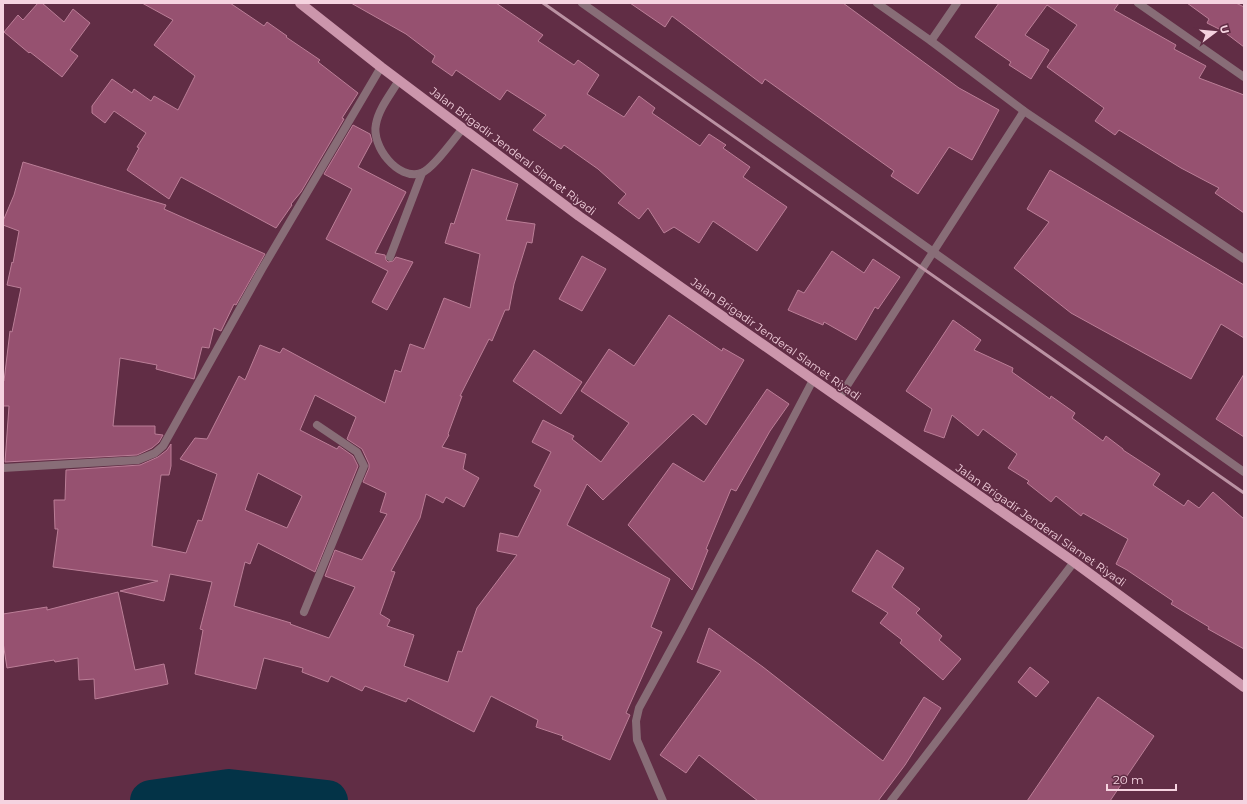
<svg xmlns="http://www.w3.org/2000/svg" width="1247" height="804" font-family="Montserrat,sans-serif">
<style>
.lines{fill:none;stroke-linecap:round;stroke-linejoin:round}
.river{stroke:#033347;stroke-width:42}
.building{fill:#965170;stroke:#bb7e97;fill-rule:evenodd}
.service{stroke:#886d77;stroke-width:8}
.minor{stroke:#886d77;stroke-width:8}
.primary{stroke:#cc96ac;stroke-width:10}
.rail{stroke:#bb92a3;stroke-width:3}
.labels{text-anchor:middle;dominant-baseline:central;stroke-width:3.5;stroke-linejoin:round;paint-order:stroke}
.street-label{font-size:11px;fill:#f5d3e0;stroke:#612d45}
</style>
<rect width="100%" height="100%" fill="#612d45"/>
<g class="lines">
<!-- river -->
<path class="river" d="M151,801L229,790L327,801"/>
</g>
<!-- building -->
<g class="building">
<path d="M38,3H42L64,22L73,9L90,23L70,50L78,56L62,77L30,52L29,53L4,32L18,15L23,20Z"/>
<path d="M142,3H230L264,26L267,22L287,36L286,37L320,60L318,62L358,93L342,118L344,119L301,192L291,204L292,205L276,228L181,177L169,199L127,170L139,148L137,147L146,133L114,111L105,123L92,113V106L112,79L132,93L134,89L151,101L154,96L178,110L195,76L154,45L173,20Z"/>
<path d="M351,3H496L543,35L538,41L574,65L578,60L599,75L587,94L624,117L639,96L655,108L652,113L700,146L709,134L726,145L723,148L750,167L743,177L787,207L757,251L713,221L699,243L674,227L664,233L648,208L639,219L618,203L626,194L598,169L564,145L561,149L533,130L546,115L507,90L500,100L456,70L452,76L432,62L435,56L406,34Z"/>
<path d="M630,3H843L959,88L999,110L972,160L949,147L918,194L891,176L894,171L765,79L762,84L672,16L665,27Z"/>
<path d="M999,3H1119L1114,10L1176,45L1174,49L1206,66L1199,78L1244,95V213L1215,193L1219,188L1181,168L1119,130L1115,135L1095,121L1104,108L1047,67L1077,25L1047,5L1025,35L1049,50L1031,79L1009,65L1011,62L975,37Z"/>
<path d="M1187,3H1236L1244,7V47L1223,31L1207,23L1209,19Z"/>
<path d="M353,125L370,134L372,141L358,167L406,192L375,253L385,255L386,260L388,262L393,261L396,257L413,262L387,310L372,302L388,271L326,239L352,189L324,174Z"/>
<path d="M23,162L166,205L164,209L265,254L236,305L234,304L221,331L214,328L209,348L202,347L194,379L156,369L157,365L120,358L113,426H155V434L163,435L159,442L152,448L137,455L5,462L9,406H3V381H4L10,331L12,332L21,288L7,285L12,262L13,263L19,231L3,225V221L14,195Z"/>
<path d="M472,169L518,184L506,220L535,224L532,243L527,242L514,284L509,310H505L492,341L489,339L460,396H462L448,434L449,435L442,447L466,454L463,469L479,478L464,507L446,497L443,503L426,494L420,518L391,571L395,572L380,614L390,620L387,626L414,635L404,666L448,682L458,651L462,652L477,608L517,555L497,551L500,533L518,537L541,490L534,486L551,452L532,442L543,420L574,436L572,439L601,462L629,423L581,391L609,349L634,366L669,315L722,351L723,348L744,360L706,425L693,414L603,500L587,484L567,525L670,579L651,627L662,632L626,713L630,715L610,760L562,739L563,736L536,727L538,720L491,696L474,732L408,698L406,702L365,686L362,691L331,676L328,682L302,672L303,668L264,658L256,689L195,674L203,630L200,629L212,582L170,574L164,601L120,591L158,581L53,567L58,529H55L54,500H65L66,470L140,465L158,457L167,450L171,444V466L169,475H161L152,546L186,553L198,520L202,521L217,474L180,459L195,438L207,439L239,376L245,380L260,345L280,353L283,348L385,403L395,370L401,372L410,344L424,349L444,298L470,308L480,254L445,243L451,223L454,224ZM315,395L356,417L347,439L362,449L369,464V468L363,482L386,493L380,512L387,514L362,560L335,550L325,576L355,587L329,638L290,624L291,623L234,606L245,562L250,564L258,543L315,572L358,466L353,456L339,446L337,449L300,430ZM258,473L302,496L287,528L245,510Z"/>
<path d="M1050,170L1244,285V338L1221,324L1191,379L1071,313L1014,268L1049,222L1027,209Z"/>
<path d="M832,251L864,273L873,259L900,277L878,309L875,307L856,340L824,322L823,325L788,310L798,290L804,293Z"/>
<path d="M582,256L606,269L582,311L559,299Z"/>
<path d="M953,320L981,340L974,350L1013,368L1012,372L1050,399L1051,396L1075,413L1072,418L1103,441L1106,436L1123,449V450L1160,474L1153,485L1184,506L1188,500L1199,508L1213,492L1244,519V649L1208,629L1209,627L1171,604L1173,601L1127,570L1116,564L1128,539L1083,513L1081,516L1056,496L1051,502L1027,483L1029,481L1008,468L1017,454L983,429L978,436L952,415L944,438L924,431L932,409L906,391Z"/>
<path d="M534,350L582,382L561,414L513,381Z"/>
<path d="M1244,374V437L1216,419Z"/>
<path d="M767,389L789,404L770,431L736,491L731,489L706,549L708,550L692,590L628,525L673,463L704,482Z"/>
<path d="M877,550L904,568L892,587L920,609L916,613L942,636L939,640L961,659L943,680L900,643L902,640L880,623L888,613L852,591Z"/>
<path d="M118,592L135,670L164,664L168,684L95,699L94,679L79,680L78,658L55,662L54,660L7,668L3,642V614L47,607V610Z"/>
<path d="M709,628L763,667L883,761L924,697L941,708L905,765L878,801H758L699,755L686,773L660,755L721,671L697,662Z"/>
<path d="M1030,667L1049,682L1036,697L1018,682Z"/>
<path d="M1098,697L1154,736L1110,801H1027Z"/>
</g>
<g class="lines">
<!-- service -->
<g class="service">
<path d="M399,80C391,94 379,108 376,124C371,146 398,181 421,173C432,170 455,138 463,128"/>
<path d="M390,257L422,173"/>
<path d="M304,612L364,466L357,452L317,425"/>
</g>
<!-- minor -->
<g class="minor">
<path d="M582,3L1244,472"/>
<path d="M877,3L931,41L1024,111L1244,259"/>
<path d="M1138,3L1244,77"/>
<path d="M931,41L957,3"/>
<path d="M839,398L1024,111"/>
<path d="M3,468L138,460L155,453L163,446L262,269L381,67"/>
<path d="M663,801L637,740L636,721L639,708L681,631L813,380"/>
<path d="M891,801L1074,562"/>
</g>
<!-- primary -->
<path class="primary" d="M300,3L381,67L579,216L1074,562L1244,687"/>
<!-- rail -->
<path class="rail" d="M543,3L1244,493"/>
</g>
<g class="labels">
<!-- street labels -->
<g class="street-label">
<text transform="translate(513 151) rotate(37)">Jalan Brigadir Jenderal Slamet Riyadi</text>
<text transform="translate(776 339) rotate(35)">Jalan Brigadir Jenderal Slamet Riyadi</text>
<text transform="translate(1041 525) rotate(35)">Jalan Brigadir Jenderal Slamet Riyadi</text>
</g>
</g>
<!-- border -->
<rect width="1247" height="804" fill="none" stroke="#f5d3e0" stroke-width="8"/>
<!-- north arrow -->
<g transform="translate(1215 32) rotate(74)" stroke="#612d45" stroke-width="3" paint-order="stroke">
<path d="M0-3L7 15L0 10L-7 15Z" fill="#f5d3e0"/>
<text y="-6" font-size="11" font-weight="bold" text-anchor="middle" fill="#f5d3e0">U</text>
</g>
<!-- scale -->
<path d="M1107 784v6h69v-6" fill="none" stroke="#f5d3e0" stroke-width="2"/>
<text x="1113" y="784" font-size="12" fill="#f5d3e0" stroke="#612d45" stroke-width="3" paint-order="stroke">20 m</text>
</svg>
